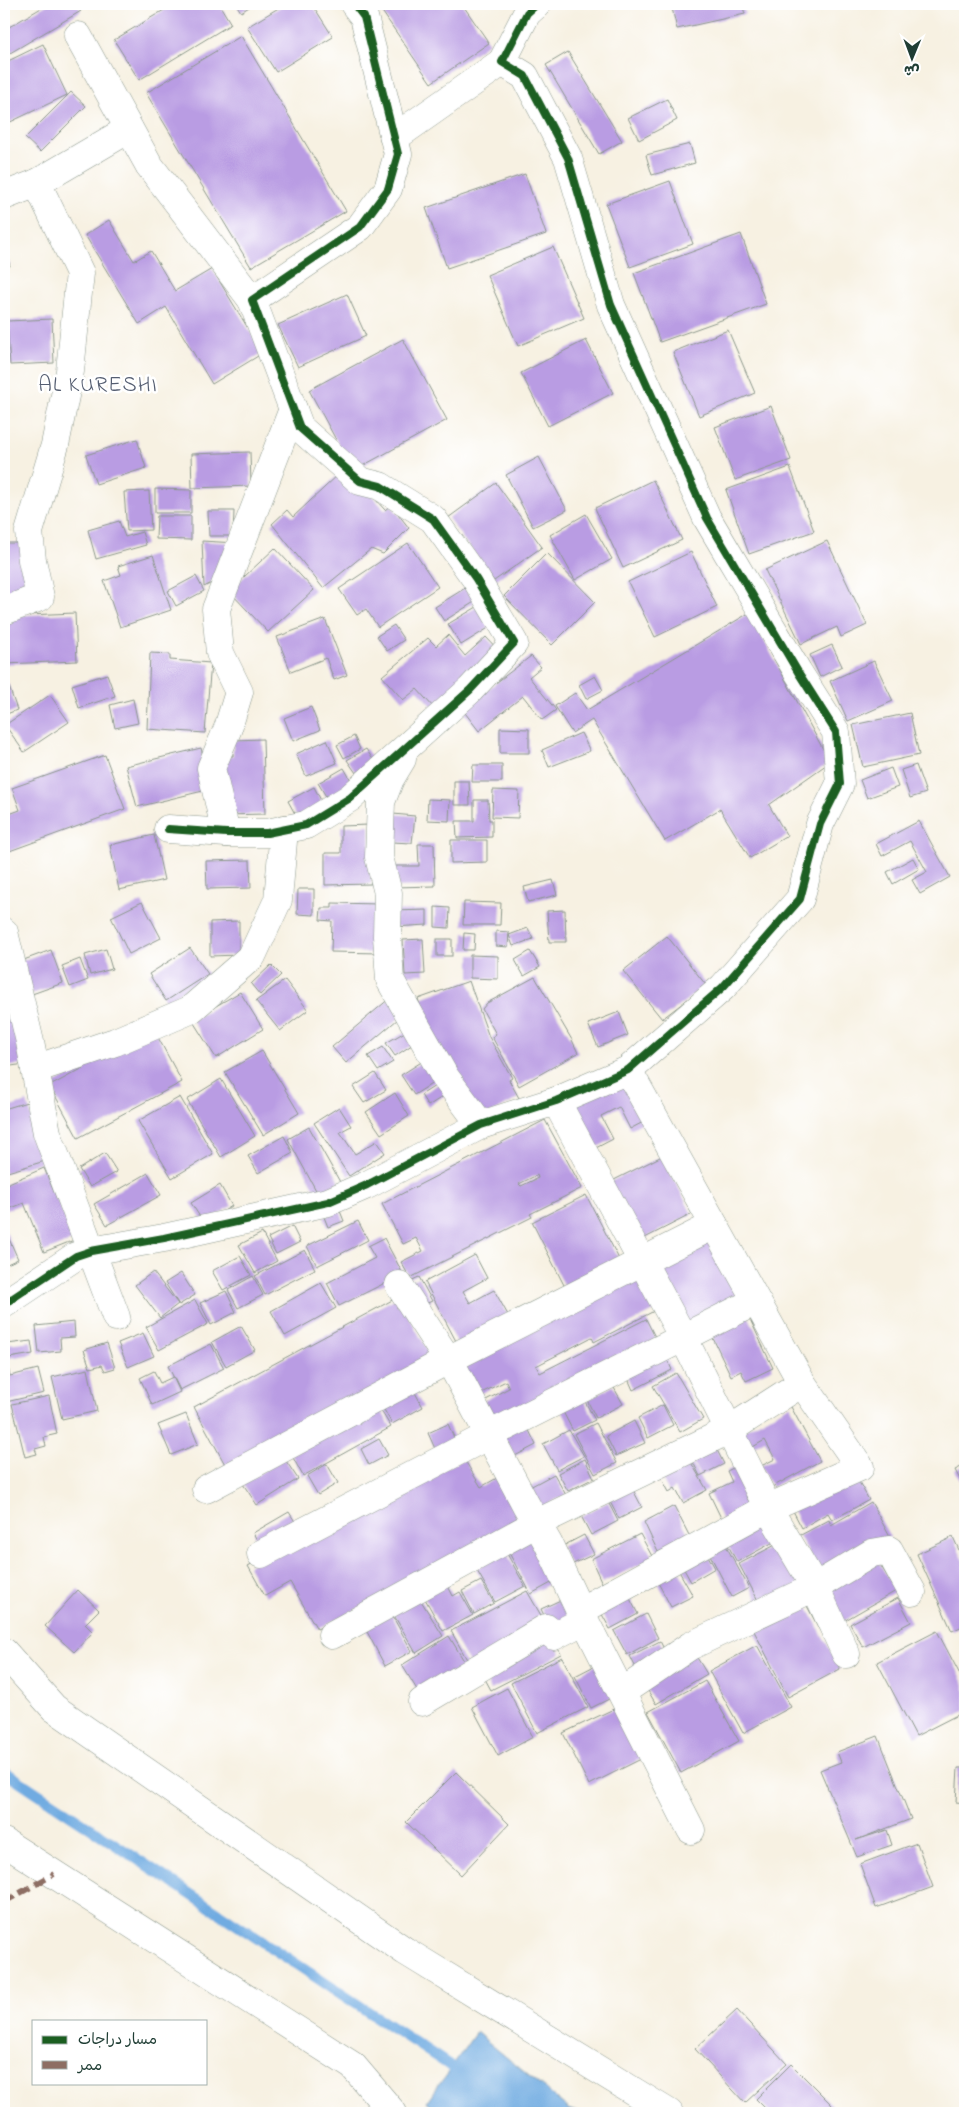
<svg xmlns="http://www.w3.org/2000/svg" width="969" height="2117" font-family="'Indie Flower','Playpen Sans Arabic',sans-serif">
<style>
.water{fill:#70abe1;stroke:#48748a}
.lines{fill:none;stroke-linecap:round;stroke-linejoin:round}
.stream{stroke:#70abe1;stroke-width:11}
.building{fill:#b99ce3;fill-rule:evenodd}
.street-casing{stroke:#8b978b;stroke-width:29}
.street{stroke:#fff;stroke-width:28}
.quiet{stroke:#8d6e63;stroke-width:6;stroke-dasharray:12 6;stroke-linecap:butt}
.cycleway-casing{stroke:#fff;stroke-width:11}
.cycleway{stroke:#1b5e20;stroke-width:8}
.labels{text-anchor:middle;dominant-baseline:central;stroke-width:5;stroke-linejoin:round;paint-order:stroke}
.quarter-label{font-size:22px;letter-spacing:1px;fill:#555e71;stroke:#fff}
</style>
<rect width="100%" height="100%" fill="#fff"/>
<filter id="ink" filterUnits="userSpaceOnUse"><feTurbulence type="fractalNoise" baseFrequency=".02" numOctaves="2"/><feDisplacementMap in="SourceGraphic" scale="10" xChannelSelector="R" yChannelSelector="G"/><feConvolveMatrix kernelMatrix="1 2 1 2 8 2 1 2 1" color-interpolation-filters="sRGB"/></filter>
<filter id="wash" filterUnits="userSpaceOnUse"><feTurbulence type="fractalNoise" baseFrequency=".0096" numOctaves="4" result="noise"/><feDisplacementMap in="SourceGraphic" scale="20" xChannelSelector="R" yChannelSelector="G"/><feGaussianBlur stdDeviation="1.12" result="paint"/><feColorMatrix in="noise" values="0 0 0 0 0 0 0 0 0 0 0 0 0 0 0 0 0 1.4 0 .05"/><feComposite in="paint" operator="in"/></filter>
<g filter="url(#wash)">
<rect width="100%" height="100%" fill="#f7f1e2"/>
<!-- water -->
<path class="water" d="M476,2032L569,2109L580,2113H446L427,2102Z"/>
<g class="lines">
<!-- stream -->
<path class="stream" d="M4,1771L452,2067"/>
</g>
<g id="blocks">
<!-- building -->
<g class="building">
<path d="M48,4H77L81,11L5,56L4,30Z"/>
<path d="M174,4H219L231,24L139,80L114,40Z"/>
<path d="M236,4H254L241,12Z"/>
<path d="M285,4H312L333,37L276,72L247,27Z"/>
<path d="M390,4H462L489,43L431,83L381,10Z"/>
<path d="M671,4H742L745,14L677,29Z"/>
<path d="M241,36L346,211L251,267L146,93Z"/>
<path d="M43,44L67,95L4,125V63Z"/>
<path d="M568,52L622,141L599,154L546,65Z"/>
<path d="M71,92L86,106L40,152L25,138Z"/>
<path d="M667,99L677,120L639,140L628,118Z"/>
<path d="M690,144L695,163L652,175L646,155Z"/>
<path d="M525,174L546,234L447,268L426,208Z"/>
<path d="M670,181L693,244L630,267L606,204Z"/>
<path d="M109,220L134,261L151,251L175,291L212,269L263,353L212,384L166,307L139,324L85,235Z"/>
<path d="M741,234L766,304L660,342L634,273Z"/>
<path d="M553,247L584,318L518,346L487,275Z"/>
<path d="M4,248L10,266L4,267Z"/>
<path d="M347,294L366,336L298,367L278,325Z"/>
<path d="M52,319L54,363L10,365L7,321Z"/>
<path d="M728,330L755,393L699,416L673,352Z"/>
<path d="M403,339L447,420L353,471L309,390Z"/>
<path d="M586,340L613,393L548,426L521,373Z"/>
<path d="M771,406L791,460L735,480L715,427Z"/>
<path d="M137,439L146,468L96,484L86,455Z"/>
<path d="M250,452L251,486L192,488L191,454Z"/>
<path d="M539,457L567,510L533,527L506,475Z"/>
<path d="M790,467L814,531L749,554L726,490Z"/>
<path d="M340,473L363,486L385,510L391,505L409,528L383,554L371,549L323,588L272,524L287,510L293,517Z"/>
<path d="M653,480L682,540L623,568L595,508Z"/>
<path d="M496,483L542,547L494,581L448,518Z"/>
<path d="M155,489L191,490V513H155Z"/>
<path d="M149,491L151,530L127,531L124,492Z"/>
<path d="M208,511H234L233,536H209Z"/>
<path d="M586,514L612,559L575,580L550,535Z"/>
<path d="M157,516H191V540L156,539Z"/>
<path d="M119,521L125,537L142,532L146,545L96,559L88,530Z"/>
<path d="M202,541L236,543L219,579L204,587Z"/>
<path d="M827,541L867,625L841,637L837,627L801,644L765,570Z"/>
<path d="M4,543H27L28,596L4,609Z"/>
<path d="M408,543L438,587L378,627L366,609L357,615L339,589Z"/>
<path d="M275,548L314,590L268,632L229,591Z"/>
<path d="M691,552L717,607L655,637L628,582Z"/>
<path d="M547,553L595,602L552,645L504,596Z"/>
<path d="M153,555L171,610L120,627L104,581L121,575L118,566Z"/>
<path d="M196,576L204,591L176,606L168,591Z"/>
<path d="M470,585L479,599L444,621L435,607Z"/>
<path d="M482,604L495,624L461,645L448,624Z"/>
<path d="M75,613L77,661L4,664V616Z"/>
<path d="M749,613L830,762L769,805L787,836L750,858L720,809L665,841L592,720L572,733L555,706L575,693L587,710Z"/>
<path d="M325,619L347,675L334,680L326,658L291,672L277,637Z"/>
<path d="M394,625L404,640L387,651L377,636Z"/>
<path d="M448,635L465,656L486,637L500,652L434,708L417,689L403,700L382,676L428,638L436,646Z"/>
<path d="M832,645L842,666L820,677L810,655Z"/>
<path d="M150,653L170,654V660L211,663L205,733L147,729Z"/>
<path d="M531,656L541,667L529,677L556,710L542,720L523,696L479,731L462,709Z"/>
<path d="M874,661L893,701L848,721L830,681Z"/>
<path d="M4,672L17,710L4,715Z"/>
<path d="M107,674L115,696L79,708L72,685Z"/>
<path d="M595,676L603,690L586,699L579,685Z"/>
<path d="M50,695L69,722L24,752L5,725Z"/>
<path d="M133,699L138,723L115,728L110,705Z"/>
<path d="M311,707L320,730L293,741L284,718Z"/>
<path d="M910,713L919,755L863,767L853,725Z"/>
<path d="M500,728L529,729V753H500Z"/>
<path d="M581,733L590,751L549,767L542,750Z"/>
<path d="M354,736L360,749L344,758L337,745Z"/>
<path d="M263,739L265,814L226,815L224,756H233V740Z"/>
<path d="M327,740L337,763L306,776L296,754Z"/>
<path d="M201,748L211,789L137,807L126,766Z"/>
<path d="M366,749L374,761L356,773L347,760Z"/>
<path d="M105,755L125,809L4,853V816L20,810L12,788Z"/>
<path d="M473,765H502V782H472Z"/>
<path d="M916,765L926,793L910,798L901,770Z"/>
<path d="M344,768L356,789L330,803L318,783Z"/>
<path d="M891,768L898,787L867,798L860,780Z"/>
<path d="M454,781H469L470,805H454Z"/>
<path d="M314,787L325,808L299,821L288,801Z"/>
<path d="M493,790L519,791L518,818L492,817Z"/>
<path d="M428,799L450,800L449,821L427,820Z"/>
<path d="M474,800H488L489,820H492V837L457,838L456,821H474Z"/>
<path d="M393,814L415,816L412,843L391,842Z"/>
<path d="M919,821L950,877L920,894L912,880L927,872L910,841L882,856L876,844Z"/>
<path d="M369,825L371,884L325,885V853H341V826Z"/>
<path d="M154,835L164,880L119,890L110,845Z"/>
<path d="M451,840H487V862L451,863Z"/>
<path d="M418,844H434L435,886L395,887L394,866H419Z"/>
<path d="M913,858L919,869L893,884L887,872Z"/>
<path d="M250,860L251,888L207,889L206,861Z"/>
<path d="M553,880L557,895L528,902L524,887Z"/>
<path d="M298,889H314V915L297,914Z"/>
<path d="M142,902L161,938L129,954L111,917Z"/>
<path d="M464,902L501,903L500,925H463Z"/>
<path d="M332,903L380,904L379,953L331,952L332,921L320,920L321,908H332Z"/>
<path d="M435,907L450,908L449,928L435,927Z"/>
<path d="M427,910V925L394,927V911Z"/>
<path d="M565,910L566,942H549L547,911Z"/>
<path d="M239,921V955L210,956V922Z"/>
<path d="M528,928L533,939L513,946L509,935Z"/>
<path d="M496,931L509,932L508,947L496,946Z"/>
<path d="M464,933L475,934L474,950H463Z"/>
<path d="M667,936L706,985L662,1019L623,971Z"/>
<path d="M423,939L425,974L405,975L403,940Z"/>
<rect x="437" y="939" width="15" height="17"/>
<path d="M190,948L208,974L166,1001L149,974Z"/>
<path d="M106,949L112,969L90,975L85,955Z"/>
<path d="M51,950L63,983L32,994L21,961Z"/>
<path d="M530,951L540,967L524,976L515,960Z"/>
<path d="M470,955L498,956V979L470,978Z"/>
<path d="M80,959L88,980L70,987L62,966Z"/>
<path d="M271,965L281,975L260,995L251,984Z"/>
<path d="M4,966L25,1064L4,1067Z"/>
<path d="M535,977L572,1040L578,1053L519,1086L492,1037L496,1034L482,1009L487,1003Z"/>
<path d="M285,980L308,1010L280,1031L256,1001Z"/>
<path d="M469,981L489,1037L512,1078L509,1080L519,1098L482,1119L438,1055L418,999Z"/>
<path d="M240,992L263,1029L216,1058L192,1020Z"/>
<path d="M390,998L404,1014L346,1063L332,1047Z"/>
<path d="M619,1012L628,1035L598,1047L588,1024Z"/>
<path d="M410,1029L418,1041L395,1056L386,1043Z"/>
<path d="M154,1030L182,1082L78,1138L50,1086Z"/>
<path d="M383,1047L393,1062L378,1071L368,1056Z"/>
<path d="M262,1051L299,1113L263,1135L225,1072Z"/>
<path d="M423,1061L436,1081L414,1095L401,1075Z"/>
<path d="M375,1073L386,1090L364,1103L353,1087Z"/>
<path d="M625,1077L647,1120L630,1129L619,1107L601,1116L613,1139L592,1150L569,1105Z"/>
<path d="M221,1079L255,1136L221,1157L187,1100Z"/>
<path d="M443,1081L450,1092L428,1106L421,1095Z"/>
<path d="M395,1093L409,1116L381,1134L366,1112Z"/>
<path d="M180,1097L213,1154L172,1178L138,1121Z"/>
<path d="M27,1102L45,1161L4,1173V1109Z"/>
<path d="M339,1107L351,1126L340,1132L355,1154L377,1141L385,1153L349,1176L314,1123Z"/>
<path d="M545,1120L582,1188L530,1214L532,1217L410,1278L401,1262L423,1251L416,1238L403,1244L382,1204ZM537,1175L538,1178L521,1186L519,1184Z"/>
<path d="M309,1127L340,1182L318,1194L288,1139Z"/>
<path d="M284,1136L293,1153L258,1173L248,1156Z"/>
<path d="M105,1153L117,1172L90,1187L79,1169Z"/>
<path d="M662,1156L692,1214L641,1240L610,1182Z"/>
<path d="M44,1168L74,1240L44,1252L24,1203L4,1211V1185Z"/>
<path d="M148,1173L161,1195L107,1225L94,1204Z"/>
<path d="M220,1185L232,1206L204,1223L191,1203Z"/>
<path d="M586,1195L621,1263L567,1291L532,1222Z"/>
<path d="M340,1211L344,1221L328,1227L324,1217Z"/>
<path d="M358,1221L368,1240L317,1266L307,1246Z"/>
<path d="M292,1226L300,1242L276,1254L268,1238Z"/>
<path d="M6,1232L18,1259L5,1265L4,1233Z"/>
<path d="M262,1233L277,1261L255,1273L239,1245Z"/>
<path d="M384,1238L403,1274L339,1306L327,1283L375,1258L368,1246Z"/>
<path d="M707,1239L739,1296L688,1324L656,1267Z"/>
<path d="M305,1250L315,1269L265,1295L255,1276Z"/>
<path d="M475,1255L487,1278L463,1291L470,1303L494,1290L508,1315L457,1343L425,1282Z"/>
<path d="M240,1256L251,1275L223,1290L212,1271Z"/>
<path d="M153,1272L178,1304L160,1318L135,1285Z"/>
<path d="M181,1273L195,1295L179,1305L165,1283Z"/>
<path d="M638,1275L656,1310L594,1342L592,1337L536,1366L540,1373L646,1319L659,1345L497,1426L484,1401L509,1388L506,1381L477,1395L462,1364Z"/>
<path d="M253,1276L263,1295L238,1308L228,1290Z"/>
<path d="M419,1277L432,1301L421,1306L408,1282Z"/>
<path d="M321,1283L336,1308L285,1336L271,1311Z"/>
<path d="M226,1291L236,1312L211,1325L200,1303Z"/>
<path d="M398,1297L433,1360L228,1470L194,1407Z"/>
<path d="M195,1300L208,1324L159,1350L146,1327Z"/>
<path d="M748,1315L773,1368L746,1381L741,1371L731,1376L710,1332Z"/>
<path d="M74,1322L75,1337L60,1338L61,1351L39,1353L36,1326Z"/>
<path d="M241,1326L255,1350L226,1366L212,1342Z"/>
<path d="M143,1333L154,1356L128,1367L118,1343Z"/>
<path d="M31,1341L33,1354L9,1358L7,1344Z"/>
<path d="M107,1343L115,1368L105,1371L102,1365L90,1368L84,1350Z"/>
<path d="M211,1344L224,1368L180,1390L168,1366Z"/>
<path d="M665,1354L672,1370L633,1390L626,1374Z"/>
<path d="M7,1363L10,1376L38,1369L44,1393L6,1402L4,1391V1364Z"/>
<path d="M88,1369L97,1411L62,1419L52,1377Z"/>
<path d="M154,1371L160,1383L173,1377L180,1392L152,1405L140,1378Z"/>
<path d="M676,1373L703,1419L680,1432L653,1386Z"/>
<path d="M613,1386L623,1404L596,1418L587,1400Z"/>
<path d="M413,1389L423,1407L392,1424L382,1406Z"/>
<path d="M49,1396L57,1434L44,1437L46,1446L35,1449L37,1454L25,1457L12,1404Z"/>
<path d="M582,1396L595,1420L573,1431L561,1408Z"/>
<path d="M663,1405L673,1425L648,1438L638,1418Z"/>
<path d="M790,1405L820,1461L772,1487L761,1466L775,1459L765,1440L751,1448L742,1431Z"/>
<path d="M378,1406L391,1427L303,1476L291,1454Z"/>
<path d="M186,1414L198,1444L171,1455L158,1425Z"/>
<path d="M634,1421L645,1443L616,1456L606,1436Z"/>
<path d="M596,1423L617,1463L595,1474L574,1434Z"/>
<path d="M448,1424L457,1444L437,1453L428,1433Z"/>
<path d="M526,1424L536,1445L515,1456L503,1436Z"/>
<path d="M569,1430L584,1456L557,1470L543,1444Z"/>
<path d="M379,1439L388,1455L369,1465L361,1449Z"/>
<path d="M714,1444L724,1464L700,1476L690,1456Z"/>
<path d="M284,1458L298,1479L257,1505L243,1484Z"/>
<path d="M464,1459L481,1487L504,1474L532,1523L317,1629L290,1582L265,1596L248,1566L293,1540Z"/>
<path d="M585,1459L594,1478L568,1491L558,1473Z"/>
<path d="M689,1459L707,1490L683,1503L675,1488L669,1492L660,1475Z"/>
<path d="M327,1464L338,1483L318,1495L307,1476Z"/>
<path d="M741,1464L755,1492L746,1496L751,1505L722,1520L709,1493L732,1482L727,1471Z"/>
<path d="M965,1465V1489L955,1470Z"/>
<path d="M854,1473L869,1500L832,1520L828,1513L802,1528L791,1507Z"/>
<path d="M554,1474L566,1495L539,1508L528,1488Z"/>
<path d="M632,1488L642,1507L619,1519L609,1500Z"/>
<path d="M608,1502L618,1521L591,1535L581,1516Z"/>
<path d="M871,1502L890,1537L821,1576L799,1536L829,1520L831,1525Z"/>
<path d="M674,1506L690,1537L658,1552L644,1522Z"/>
<path d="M289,1512L299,1528L262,1549L253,1533Z"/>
<path d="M769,1512L783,1537L737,1562L724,1538Z"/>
<path d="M640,1534L653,1558L602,1583L591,1559Z"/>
<path d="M584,1535L594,1554L571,1565L561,1547Z"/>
<path d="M529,1537L553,1582L531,1594L507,1549Z"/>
<path d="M953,1537L965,1563V1625L952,1631L917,1554Z"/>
<path d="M783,1541L807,1585L762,1608L739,1564Z"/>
<path d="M725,1544L749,1588L732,1597L709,1553Z"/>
<path d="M704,1549L715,1568L691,1582L680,1562Z"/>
<path d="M506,1552L525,1586L495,1602L476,1569Z"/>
<path d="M878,1561L896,1591L842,1622L824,1592Z"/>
<path d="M676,1566L693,1596L671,1607L655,1577Z"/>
<path d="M481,1581L494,1603L474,1614L462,1591Z"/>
<path d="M447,1584L453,1596L460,1592L473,1615L443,1631L424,1597Z"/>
<path d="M78,1590L99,1610L85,1624L93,1632L74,1652L45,1626Z"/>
<path d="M527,1591L546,1624L470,1665L451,1631Z"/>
<path d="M626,1591L638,1614L610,1629L598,1607Z"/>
<path d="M418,1596L443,1636L416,1653L392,1612Z"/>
<path d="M567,1597L577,1619L552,1632L541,1609Z"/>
<path d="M898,1598L911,1622L863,1647L850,1624Z"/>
<path d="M806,1604L840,1669L788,1697L754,1631Z"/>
<path d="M390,1612L412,1651L385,1666L364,1626Z"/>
<path d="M646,1614L658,1638L627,1655L614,1631Z"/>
<path d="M937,1631L965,1684V1711L916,1736L877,1662Z"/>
<path d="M549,1632L561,1654L491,1690L479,1668Z"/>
<path d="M449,1636L469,1669L422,1698L402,1665Z"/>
<path d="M660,1641L669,1659L639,1674L630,1656Z"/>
<path d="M757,1645L791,1707L743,1733L709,1671Z"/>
<path d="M693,1651L707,1674L656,1704L642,1681Z"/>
<path d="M562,1657L588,1707L537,1733L511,1683Z"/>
<path d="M600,1663L617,1695L591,1708L575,1676Z"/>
<path d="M705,1681L739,1741L681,1773L648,1712Z"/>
<path d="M507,1688L533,1737L498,1756L472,1707Z"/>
<path d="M622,1705L647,1756L589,1785L563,1733Z"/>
<path d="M878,1736L911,1819L856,1840L887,1830L892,1845L857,1857L820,1770L841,1762L837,1752Z"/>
<path d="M958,1768H965V1803L956,1802Z"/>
<path d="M456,1772L509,1824L461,1875L406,1822Z"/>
<path d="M917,1843L933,1887L876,1908L860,1864Z"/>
<path d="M737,2010L787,2064L745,2103L695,2049Z"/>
<path d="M791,2064L832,2105L824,2113H770L756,2099Z"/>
</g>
</g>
</g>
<g filter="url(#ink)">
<use href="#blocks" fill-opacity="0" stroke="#8b978b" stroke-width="1"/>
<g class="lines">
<defs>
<g id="street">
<path d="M78,36L149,165L252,300"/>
<path d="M394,138L502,62"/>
<path d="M4,196L37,183L129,129"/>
<path d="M4,611L40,597L32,560L29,532L55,445L70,371L80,273L37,183"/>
<path d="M402,759L390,779L381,802L379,857L388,893L387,936L390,980L445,1077L481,1125"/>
<path d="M168,829L226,833H267L306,825L350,798L470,690L514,643L476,579L433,519L380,486L360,481L300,428L252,300L360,227L388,189L398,154L364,17L354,4"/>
<path d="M226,833L211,768L228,728L239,692L220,653L216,609L293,409"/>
<path d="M4,932L30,1042L47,1133L116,1317"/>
<path d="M35,1069L115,1042L190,1010L252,956L278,900L284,829"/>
<path d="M556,1101L686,1343L768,1508L815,1587L846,1654"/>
<path d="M399,1285L454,1369L526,1505L548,1543L580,1611L691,1830"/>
<path d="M4,1304L76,1256L91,1251L164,1238L328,1202L367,1185L481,1125L556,1101L628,1070L723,987L800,899L820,824L840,784L836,732L798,672L707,518L611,305L568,158L525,76L502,62L527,13L537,4"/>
<path d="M206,1489L448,1360L714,1225"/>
<path d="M261,1554L489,1435L756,1301"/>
<path d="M332,1635L537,1523L729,1430L802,1383"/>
<path d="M4,1652L54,1708L405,1951L669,2113"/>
<path d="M622,1692L690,1646L815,1587L872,1553L889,1550L912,1592"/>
<path d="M422,1702L546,1628L554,1636L579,1623L580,1611L768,1508L860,1467L802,1383L628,1070"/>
<path d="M4,1842L353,2066L393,2113"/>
</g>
</defs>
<!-- street casing -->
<use href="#street" class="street-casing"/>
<!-- street -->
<use href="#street" class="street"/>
<!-- quiet -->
<path class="quiet" d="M4,1902L54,1874"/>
<defs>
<g id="cycleway">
<path d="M168,829L226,833H267L306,825L350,798L470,690L514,643L476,579L433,519L380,486L360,481L300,428L252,300L360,227L388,189L398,154L364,17L354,4"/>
<path d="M4,1304L76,1256L91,1251L164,1238L328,1202L367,1185L481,1125L556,1101L628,1070L723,987L800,899L820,824L840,784L836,732L798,672L707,518L611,305L568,158L525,76L502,62L527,13L537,4"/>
</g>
</defs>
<!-- cycleway casing -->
<use href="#cycleway" class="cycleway-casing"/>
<!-- cycleway -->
<use href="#cycleway" class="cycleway"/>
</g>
</g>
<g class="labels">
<!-- quarter labels -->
<g class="quarter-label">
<text x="98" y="386">AL KURESHI</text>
</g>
</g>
<!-- margin -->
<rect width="969" height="2117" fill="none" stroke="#fff" stroke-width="20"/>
<!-- legend -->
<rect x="32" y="2020" width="175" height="65" fill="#ffffff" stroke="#a5b1ae"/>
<rect x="42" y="2036" width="25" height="8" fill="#1b5e20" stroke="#a5b1ae"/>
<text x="78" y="2044" font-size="15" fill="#1f3d34">مسار دراجات</text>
<rect x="42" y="2061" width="25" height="8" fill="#8d6e63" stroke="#a5b1ae"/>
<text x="78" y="2070" font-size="15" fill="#1f3d34">ممر</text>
<!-- north arrow -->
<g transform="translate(912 58) rotate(181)" stroke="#ffffff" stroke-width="4" paint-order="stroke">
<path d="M0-4L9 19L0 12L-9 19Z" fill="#1f3d34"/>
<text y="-8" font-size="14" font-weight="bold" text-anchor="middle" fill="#1f3d34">ش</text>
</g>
</svg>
